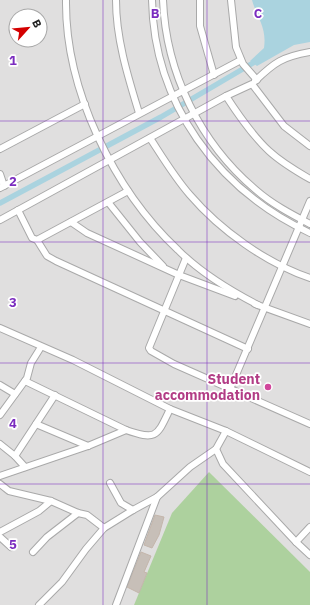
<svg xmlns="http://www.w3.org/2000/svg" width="310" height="605" font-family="'IBM Plex Sans',sans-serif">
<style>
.residential{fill:#e0dfdf;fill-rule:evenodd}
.forest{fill:#add19e}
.water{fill:#aad3df}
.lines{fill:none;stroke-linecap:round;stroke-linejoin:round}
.canal{stroke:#aad3df;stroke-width:5.5}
.building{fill:#c7bfb8;stroke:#c4b6ab}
.minor-casing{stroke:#a9a9a9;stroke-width:8}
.minor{stroke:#fff;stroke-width:6}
.grid{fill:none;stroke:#7b2cbf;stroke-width:1;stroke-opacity:0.55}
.hotel-dot{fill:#d1479c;stroke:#fff;stroke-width:1.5}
.labels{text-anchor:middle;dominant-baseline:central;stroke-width:3.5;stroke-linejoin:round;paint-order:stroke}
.hotel-label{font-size:14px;font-weight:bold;fill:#b23c85;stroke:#fff;text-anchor:end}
.grid-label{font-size:13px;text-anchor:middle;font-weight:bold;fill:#7b2cbf;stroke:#fff;stroke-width:3.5;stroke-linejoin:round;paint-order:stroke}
</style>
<rect width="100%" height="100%" fill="#f2efe9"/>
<!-- residential -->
<path class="residential" d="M0,0H310V605H0ZM16,16H40V40H16Z"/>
<!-- forest -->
<path class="forest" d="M209,472L310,572V605H134L172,513Z"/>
<!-- water -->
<path class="water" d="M252,0H310V42L294,45L257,66L250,61L264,48C267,27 257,18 252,0Z"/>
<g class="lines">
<!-- canal -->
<path class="canal" d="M0,203L161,117L253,63"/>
</g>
<!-- building -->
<g class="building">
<path d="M155,515L164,517L159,535L152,548L144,545Z"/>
<path d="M141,552L151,556L144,572L147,573L139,593L127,587Z"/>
</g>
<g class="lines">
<defs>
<g id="minor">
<path d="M66,0C65,90 114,190 178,250C201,273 229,290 258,305"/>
<path d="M116,0C116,39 128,77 139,113"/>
<path d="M152,0C154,104 218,190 310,233"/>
<path d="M163,0C166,73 200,143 256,190C272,204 291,214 310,224"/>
<path d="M200,0V26L214,75"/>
<path d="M231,0L236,47L243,64L257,80"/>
<path d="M255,81C275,62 282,57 310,52"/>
<path d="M226,96C237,113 254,137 269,151C281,162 296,171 310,179"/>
<path d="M150,138C163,158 175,178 190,195C220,230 266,263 310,278"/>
<path d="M0,149L85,104"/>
<path d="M0,174L4,186"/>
<path d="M0,188L241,60"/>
<path d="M108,202L140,242L163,266"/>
<path d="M18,210L32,238L37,240L128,191"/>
<path d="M0,220L226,96L252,84L284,126L310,146"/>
<path d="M71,222L87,233L179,275L235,296"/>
<path d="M37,240L47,256L56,261L248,349"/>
<path d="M186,258L149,348L151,351L174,364L310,424"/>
<path d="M255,304L310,324"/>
<path d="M0,328L73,360L170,409L226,431L310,472"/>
<path d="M25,381L126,430C157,441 157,436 170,409"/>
<path d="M0,385L15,394"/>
<path d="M230,389L310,201"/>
<path d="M0,415L27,378L31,363L41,347"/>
<path d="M36,424L88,446"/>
<path d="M0,444L15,456L25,467"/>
<path d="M216,449L223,464L296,542L310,555"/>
<path d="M15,456L55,395"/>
<path d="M0,476L88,446L126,430"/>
<path d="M110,483L121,503L133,510"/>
<path d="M0,484L9,491L51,501L78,513L87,515L104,528"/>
<path d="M0,532L39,511L51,501"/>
<path d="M0,537L11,547"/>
<path d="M296,542L310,527"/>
<path d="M33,552L47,537L78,513"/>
<path d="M39,605L62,582L86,549L104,528L133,510L157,497"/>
<path d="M116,605L157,497L190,467L216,449L226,431"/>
</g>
</defs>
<!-- minor casing -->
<use href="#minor" class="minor-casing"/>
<!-- minor -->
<use href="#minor" class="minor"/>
</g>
<!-- grid -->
<path class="grid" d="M103,0V605M207,0V605M0,121H310M0,242H310M0,363H310M0,484H310"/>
<!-- markers -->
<circle class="hotel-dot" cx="268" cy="387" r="4"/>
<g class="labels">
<!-- hotel labels -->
<g class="hotel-label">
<text x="260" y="379">Student<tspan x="260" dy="16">accommodation</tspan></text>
</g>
</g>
<g class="grid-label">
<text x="155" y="18">B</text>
<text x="258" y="18">C</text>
<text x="13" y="65">1</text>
<text x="13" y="186">2</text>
<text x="13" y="307">3</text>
<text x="13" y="428">4</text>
<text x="13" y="549">5</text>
</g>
<!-- north arrow -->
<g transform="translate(28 28) rotate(63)"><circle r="19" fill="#ffffff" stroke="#a7a7a7"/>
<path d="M0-3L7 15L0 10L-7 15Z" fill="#d40000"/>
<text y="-6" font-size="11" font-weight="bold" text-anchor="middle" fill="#222222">B</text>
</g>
</svg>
